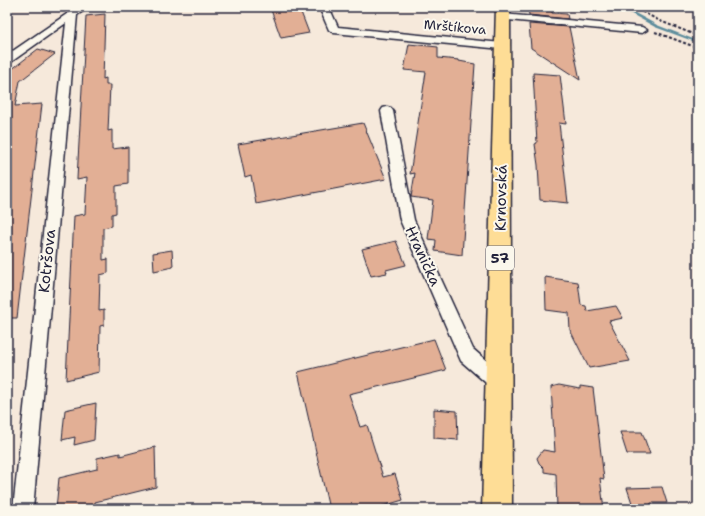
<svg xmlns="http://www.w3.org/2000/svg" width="705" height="516" font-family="'Shantell Sans',sans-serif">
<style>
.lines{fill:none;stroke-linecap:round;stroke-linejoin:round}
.stream{fill:#5c8c9c;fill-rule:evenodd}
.building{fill:#e2af95;stroke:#22223b}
.street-casing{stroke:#22223b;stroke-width:3}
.primary-casing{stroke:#22223b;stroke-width:3}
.path{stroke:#22223b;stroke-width:2;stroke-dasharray:3 2;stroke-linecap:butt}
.street{fill:#fbf7ec;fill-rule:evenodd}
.primary{fill:#fedd96;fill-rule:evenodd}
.labels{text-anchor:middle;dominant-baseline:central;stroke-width:4;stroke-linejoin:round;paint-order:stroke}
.far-street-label{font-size:13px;fill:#22223b;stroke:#fbf7ec}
.shield{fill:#fbf7ec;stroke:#636270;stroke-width:1}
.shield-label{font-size:14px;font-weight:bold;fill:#22223b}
.street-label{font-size:15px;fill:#22223b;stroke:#fbf7ec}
</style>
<rect width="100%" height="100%" fill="#f6e9db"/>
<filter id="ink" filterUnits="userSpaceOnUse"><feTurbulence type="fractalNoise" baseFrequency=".025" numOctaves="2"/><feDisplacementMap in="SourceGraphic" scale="8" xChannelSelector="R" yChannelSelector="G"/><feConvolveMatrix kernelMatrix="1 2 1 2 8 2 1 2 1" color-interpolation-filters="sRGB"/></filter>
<g filter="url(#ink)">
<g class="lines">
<!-- stream -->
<path class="stream" d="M619,7H624L657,25L698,41V43L655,27Z"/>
</g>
<!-- building -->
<g class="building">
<path d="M270,7H299L309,33L281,38Z"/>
<path d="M528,7H552V13L567,14L568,19L529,15Z"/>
<path d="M105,14L103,79L106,78V85H110L108,131L112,130V149L128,147V184L116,186V213L112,214V226L103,228V260L108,259V273L100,275L99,311L104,310V325L100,326L99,372L66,380L74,216L85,214L87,177L77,179L86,16Z"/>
<path d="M529,24L569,27L580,80L531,48Z"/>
<path d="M409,44L438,47V58L459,60V61L475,64L462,255L435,251L436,240L428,239L433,200L411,197L415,173L410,174L426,72L404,70Z"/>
<path d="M38,49L55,54L20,81L15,106L42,104L17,318H7V269L9,248L7,249V195L11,173H7V73Z"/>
<path d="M533,73L560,75L566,124L559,123L568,203L540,200L538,165L535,144L537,143Z"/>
<path d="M363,123L386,179L256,204L251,175L245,177L238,144Z"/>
<path d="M396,241L406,265L386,270L387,273L371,276L362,249Z"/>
<path d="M172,250L173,267L154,271L153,253Z"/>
<path d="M545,277L578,282L581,305L586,306L587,311L616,306L623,318L609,321L630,361L589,368L570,330L569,313L546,310Z"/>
<path d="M434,339L446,370L349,394L360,427L367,425L383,477L395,474L403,500L373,509H329L298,372Z"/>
<path d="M559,385L580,389V386L593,388L604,479L600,478L604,509H557L556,474L544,472V468L539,463L537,458L543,450L555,452L551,387Z"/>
<path d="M96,403L94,440L74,445L75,437L62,440L65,410Z"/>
<path d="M434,409L457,411L458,440L434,438Z"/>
<path d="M620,432H642L650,454H627Z"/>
<path d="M155,447L156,487L95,502V509H56L59,478L97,469V458L120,453V456Z"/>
<path d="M662,487L667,503H651L650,509H634L627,488Z"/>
</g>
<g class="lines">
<defs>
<g id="street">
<path d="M77,7H89L77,15L33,509H13L66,23L11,62L7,63V55Z"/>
<path d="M319,7H329L338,27L502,43L507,46L502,49L334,33L329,30Z"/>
<path d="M502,14L642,27L647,30L642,33L498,19L497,17Z"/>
<path d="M387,107L391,108L393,111L414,220L473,349L505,377L508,383L505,389L499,391L493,389L461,361L400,220L381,111L383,108Z"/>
</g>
<path id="primary" d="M496,7H510L512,509H482Z"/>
</defs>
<!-- street casing -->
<use href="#street" class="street-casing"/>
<!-- primary casing -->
<use href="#primary" class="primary-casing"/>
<!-- path -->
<g class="path">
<path d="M633,7L660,21L698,36"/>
<path d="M655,32L698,48"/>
</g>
<!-- street -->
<use href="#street" class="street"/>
<!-- primary -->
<use href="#primary" class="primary"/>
</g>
</g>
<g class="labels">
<!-- far-street labels -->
<g class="far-street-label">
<text transform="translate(455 27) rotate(5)">Mrštíkova</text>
</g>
<!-- shield labels -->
<rect class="shield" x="486" y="246" width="28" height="24" rx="3"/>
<g class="shield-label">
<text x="500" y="258">57</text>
</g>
<!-- street labels -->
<g class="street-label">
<text transform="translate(501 198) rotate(-89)">Krnovská</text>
<text transform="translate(423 256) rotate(65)">Hranička</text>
<text transform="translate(47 261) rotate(-84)">Kotršova</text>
</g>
</g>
<!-- margin -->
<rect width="705" height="516" fill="none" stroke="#fbf7ec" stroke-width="24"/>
<rect x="12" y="12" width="681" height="492" fill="none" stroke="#22223b" stroke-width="1.5" filter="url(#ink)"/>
</svg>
